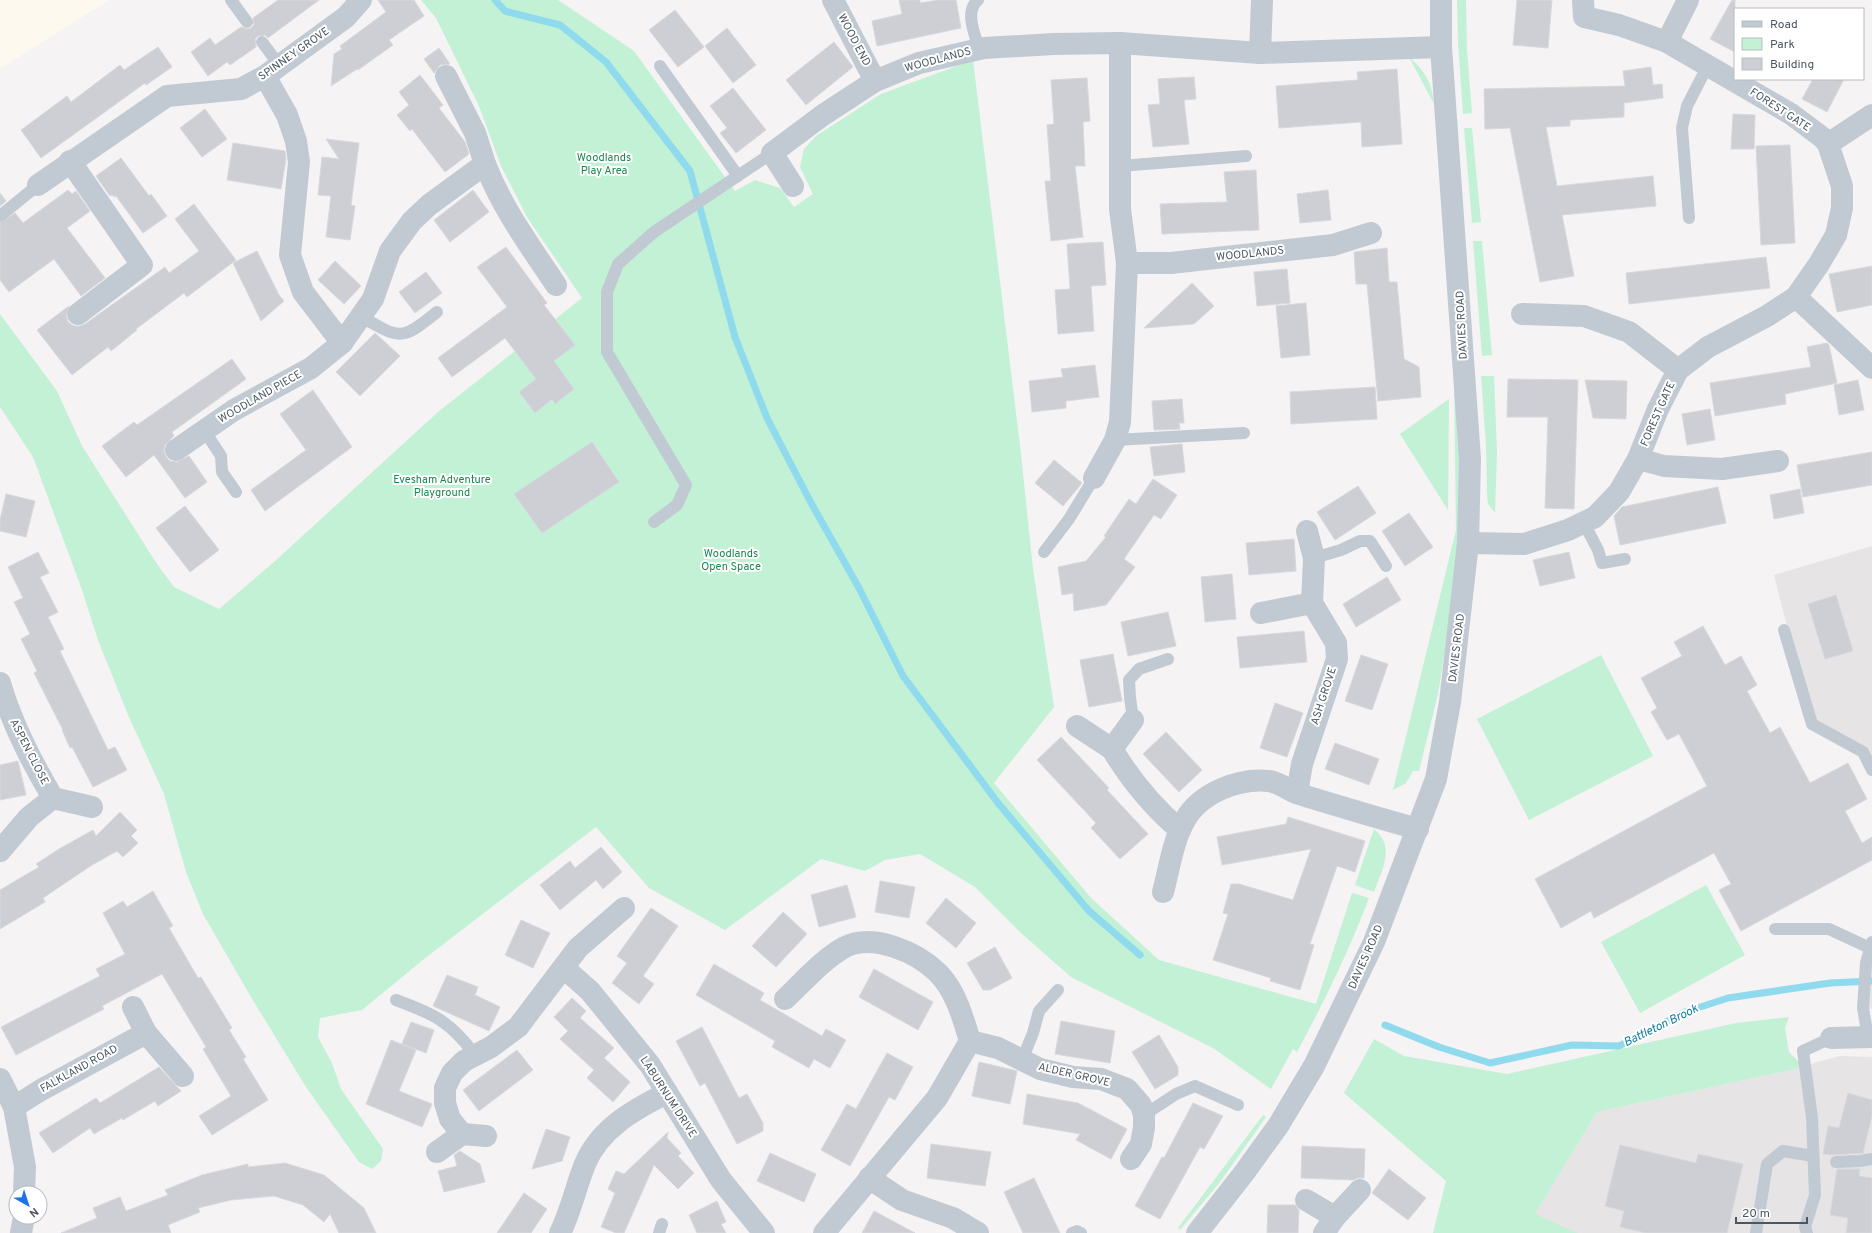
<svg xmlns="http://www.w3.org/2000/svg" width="1872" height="1233" font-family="Overpass,sans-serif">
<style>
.commercial{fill:#fdf9ef}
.education{fill:#e6e4e5}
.green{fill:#c3f1d5}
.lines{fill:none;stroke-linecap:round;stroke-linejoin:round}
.stream{stroke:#90daee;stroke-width:7}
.building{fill:#cdcfd5;stroke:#d7d9de}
.service{stroke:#c1cad2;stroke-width:12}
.minor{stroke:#c1cad2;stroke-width:22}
.tertiary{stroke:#c1cad2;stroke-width:22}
.labels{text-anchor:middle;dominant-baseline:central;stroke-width:4;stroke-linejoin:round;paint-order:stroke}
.street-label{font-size:11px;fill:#4a5661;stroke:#fff}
.park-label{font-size:11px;fill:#17864f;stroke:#fff}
.water-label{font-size:12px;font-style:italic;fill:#0c7c9b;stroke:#fff}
</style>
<rect width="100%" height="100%" fill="#f5f3f3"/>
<!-- commercial -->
<path class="commercial" d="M0,0H109L0,69Z"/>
<!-- education -->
<g class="education">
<path d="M1872,546V772L1862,751L1812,724L1774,575Z"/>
<path d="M1872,943V1009L1863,1008Z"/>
<path d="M1840,1056L1872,1057V1233H1520L1535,1214L1597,1112L1804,1067L1817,1062Z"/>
</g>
<!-- green -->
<g class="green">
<path d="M421,0H558L634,51L735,191L755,180L780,188L794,207L813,194L800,167L804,149L816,136L881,94L973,60L1021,454L1033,569L1054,707L994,783L1091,898L1159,960L1316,1004L1352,893L1369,898C1349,951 1324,1002 1297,1052L1293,1049L1271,1089L1213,1048L1071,977L1021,933L975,887L920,854L885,860L865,871L821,859L725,930L649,888L596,827L424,959L362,1010L320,1018L318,1037L332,1063L341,1089L383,1149L381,1161L372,1169L359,1162L306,1087L251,997L203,914L186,872L164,794L129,717L99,643L82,590L33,457L0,407V314L57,391L82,446L157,564L174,587L219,609L274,562L438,412L582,298L527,217L501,166L479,106L436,18Z"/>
<path d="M1457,0H1466L1467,51L1472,113L1463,114L1458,43Z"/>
<path d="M1409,57C1425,71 1432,83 1434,104Z"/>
<path d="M1464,128H1472L1481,222L1472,223Z"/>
<path d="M1473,241H1482L1492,355L1482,356Z"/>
<path d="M1481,376H1494L1497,452L1495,513L1488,504L1487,494L1486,445Z"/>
<path d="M1454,382L1460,443L1459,530L1452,605L1438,694L1419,771H1413L1406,783L1393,790L1456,530Z"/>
<path d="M1449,399V400L1448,510L1400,434Z"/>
<path d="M1601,655L1653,756L1529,820L1477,719Z"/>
<path d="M1374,829C1396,847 1382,870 1374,892L1355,885Z"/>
<path d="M1706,885L1745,955L1640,1013L1601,942Z"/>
<path d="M1789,1017L1785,1028L1789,1052L1804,1067L1597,1112L1535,1214L1577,1233H1433L1446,1181L1344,1093L1374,1039L1404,1056L1507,1074L1736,1023Z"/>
<path d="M1263,1115L1266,1117L1220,1182L1180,1230L1178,1228Z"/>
</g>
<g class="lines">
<!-- stream -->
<g class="stream">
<path d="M495,0L505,11L560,25L606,62L690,171L735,337L767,418L810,501L859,588L903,676L998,803L1089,911L1140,955"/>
<path d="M1385,1025L1439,1047L1490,1063L1572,1045L1619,1046L1685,1012L1728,998L1830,983L1872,981"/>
</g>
</g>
<!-- building -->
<g class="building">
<path d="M278,0H319L268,38L265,35L258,36L255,39L256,47L230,65L227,62L208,76L191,52L210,38L215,45L241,27L247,29L251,28L254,25L253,18Z"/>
<path d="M378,0H414L424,16L389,40L393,45L358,70L357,69L331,86L334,54L342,49L340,46L386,12Z"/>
<path d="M899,0H920V3L938,0H956L961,28L877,46L872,21L902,14Z"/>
<path d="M1517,0H1552L1548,48L1513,45Z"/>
<path d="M1732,0H1735V52L1710,39Z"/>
<path d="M675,10L704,47L678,67L649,30Z"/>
<path d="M727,28L756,65L733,83L705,46Z"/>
<path d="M834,42L853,67L806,105L786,80Z"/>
<path d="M158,47L172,67L146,85L145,83L41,158L21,130L67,96L71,102L120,65L124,70Z"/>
<path d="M439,48L450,64L440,65L434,73L424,59Z"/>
<path d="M1651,67L1653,85L1662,84L1663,98L1624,103V117L1570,120V126L1546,127L1557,186L1653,176L1656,206L1562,215L1574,276L1540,282L1510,128L1485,129L1484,89L1625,86L1623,71Z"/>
<path d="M1397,69L1402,144L1362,147L1361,122L1279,128L1276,86L1358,80L1357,72Z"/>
<path d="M420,75L443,105L439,108L465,142L469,154L445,172L412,129L410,131L397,115L409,105L399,92Z"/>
<path d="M1194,77L1196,99L1184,100L1189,144L1153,147L1148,105L1160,104L1158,79Z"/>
<path d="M1087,78L1090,121L1083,122L1085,166H1075L1083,237L1051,241L1045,181H1051L1047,125L1054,124L1051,80Z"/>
<path d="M1813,79H1844L1827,112L1802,99Z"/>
<path d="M733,88L766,130L736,153L720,133L727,128L710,106Z"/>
<path d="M205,109L227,139L202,157L180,128Z"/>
<path d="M1733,114L1755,115L1754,149H1731Z"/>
<path d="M326,139L359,143L351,205L355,206L350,240L326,237L331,196L318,195L322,157L339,159Z"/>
<path d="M233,143L285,151L286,159L281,189L227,180Z"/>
<path d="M1790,145L1795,243L1761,245L1756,146Z"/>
<path d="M121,158L149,196L151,194L167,216L143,233L116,196L115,197L112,195L110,196L96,176Z"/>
<path d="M1256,170L1259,230L1162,234L1160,204L1227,202L1224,172Z"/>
<path d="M68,190L72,194L76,191L90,211L67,228L105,278L81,296L54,259L9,292L0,280V223L15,213L23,223Z"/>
<path d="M473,190L489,212L450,242L434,220Z"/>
<path d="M1328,190L1331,220L1300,223L1297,194Z"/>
<path d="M0,193L6,201L0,206Z"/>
<path d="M194,204L236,260L187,297L184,293L136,329L137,330L111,351L108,347L72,375L37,330L69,306L66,315L68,322L74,326H80L85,324L165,267L169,273L199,251L175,219Z"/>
<path d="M1103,242L1106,285L1091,286L1094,331L1058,334L1055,290L1070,289L1067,244Z"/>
<path d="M506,247L547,303L544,305L575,345L554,361L574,389L555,404L552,399L535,413L519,392L536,379L505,338L452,377L438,358L507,307L477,267Z"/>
<path d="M1387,248L1389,282H1397L1404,359L1419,367L1421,397L1378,401L1367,284H1356L1354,252Z"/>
<path d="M257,251L279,295L284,301L261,321L233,263Z"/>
<path d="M1766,257L1770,288L1629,304L1626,273Z"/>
<path d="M335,261L361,286L344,304L318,280Z"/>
<path d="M1872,266V305L1837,312L1829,274Z"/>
<path d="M1287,269L1290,303L1257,306L1254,272Z"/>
<path d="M426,272L442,293L415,313L399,292Z"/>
<path d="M1192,283L1214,306L1194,324L1144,328Z"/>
<path d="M1306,303L1310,355L1281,358L1276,306Z"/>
<path d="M375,333L400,356L360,396L336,372Z"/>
<path d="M1827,343L1829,345L1837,383L1785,394L1786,404L1715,416L1710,383L1811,367L1807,347Z"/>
<path d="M232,359L246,379L172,432L174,436L165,445L164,451L166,457L170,461L177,462L189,456L207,482L185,498L154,455L126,477L102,446L134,422L137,425Z"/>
<path d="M1095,365L1099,397L1066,401V408L1032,412L1029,381L1063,377L1061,369Z"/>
<path d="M1508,379L1578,380L1574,509L1545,508L1548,417H1507Z"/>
<path d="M1585,380L1627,381L1626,419L1593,418Z"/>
<path d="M1858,380L1864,410L1839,415L1834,385Z"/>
<path d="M1375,387L1377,419L1291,424L1290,392Z"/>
<path d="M313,390L352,447L265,511L251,490L306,450L280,414Z"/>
<path d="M1182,399L1184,423H1179L1180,429L1154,430L1152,401Z"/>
<path d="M1710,409L1715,440L1687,445L1682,414Z"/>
<path d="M592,442L619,482L542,533L514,494Z"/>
<path d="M1182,444L1185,472L1154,476L1150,447Z"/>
<path d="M1872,452V485L1803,497L1797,465Z"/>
<path d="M1054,460L1082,483L1063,506L1035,483Z"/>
<path d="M1153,479L1177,495L1161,519L1154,515L1124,559L1135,567L1106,605L1074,611L1073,593L1062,595L1058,567L1086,561L1106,537L1104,536L1129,499L1136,504Z"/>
<path d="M1358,486L1376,513L1335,540L1317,512Z"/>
<path d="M1718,487L1726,523L1620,545L1614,516L1622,507Z"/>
<path d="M1800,489L1804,513L1774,519L1770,495Z"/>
<path d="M6,494L35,501L26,537L0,531V520Z"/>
<path d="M185,506L219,550L190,572L156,528Z"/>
<path d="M1409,513L1433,547L1405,566L1382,531Z"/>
<path d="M1294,539L1296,571L1249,575L1246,543Z"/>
<path d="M38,552L49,573L40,577L58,612L48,617L64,649L60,651L108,750L115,747L127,770L93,787L72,747L70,748L62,730H63L34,673L37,671L21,639L30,634L14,602L23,598L8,567Z"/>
<path d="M1569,552L1575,578L1540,586L1533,560Z"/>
<path d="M1232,574L1236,619L1205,622L1201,577Z"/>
<path d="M1387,577L1401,600L1356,627L1343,604Z"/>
<path d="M1836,595L1853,651L1825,659L1808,604Z"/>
<path d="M1168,612L1176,646L1128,656L1121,622Z"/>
<path d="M1703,626L1725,665L1741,656L1757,685L1747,691L1770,733L1780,727L1810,783L1848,763L1867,799L1845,811L1862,843L1872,837V860L1741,931L1719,890L1731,884L1714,853L1594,918L1591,911L1561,928L1535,879L1707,786L1679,734L1667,740L1651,712L1657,708L1641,678L1682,656L1674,642Z"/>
<path d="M1304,631L1307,662L1240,668L1237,637Z"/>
<path d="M1113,654L1122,701L1089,707L1080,660Z"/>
<path d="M1361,655L1388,664L1372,710L1345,701Z"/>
<path d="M1275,703L1303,713L1287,757L1260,748Z"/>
<path d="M1166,732L1202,770L1179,792L1143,754Z"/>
<path d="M1061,737L1109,788L1107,790L1148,834L1120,859L1091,828L1096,823L1037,760Z"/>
<path d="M1335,743L1379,759L1369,785L1325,769Z"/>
<path d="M18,761L26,795L0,800V765Z"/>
<path d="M120,812L137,830L131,836L138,843L123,857L117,851L92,865L43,898L45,902L0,929V890L39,867L36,864L59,849L93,830L96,836Z"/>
<path d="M1288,817L1365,841L1355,872L1337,866L1310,944L1314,945L1300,990L1270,981L1271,978L1213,960L1228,914L1223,913L1231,884H1239L1293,900L1311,849L1222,865L1217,837L1286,824Z"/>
<path d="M601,847L622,872L603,889L596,880L560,910L540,885L570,861L575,868Z"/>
<path d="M880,881L915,887L909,918L875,912Z"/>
<path d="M847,885L856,917L819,927L811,895Z"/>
<path d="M153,891L173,926L169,928L198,978L201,977L232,1028L229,1030L246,1057L243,1059L268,1100L212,1135L199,1116L231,1096L203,1049L206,1047L162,974L102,1006L104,1009L16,1055L1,1027L100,976L96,969L125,954L103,913L123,901L127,907Z"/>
<path d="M946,898L976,923L956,948L926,923Z"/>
<path d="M651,908L678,926L643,976L654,984L639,1004L612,983L627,963L617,956Z"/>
<path d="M783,912L807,934L776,967L752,946Z"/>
<path d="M521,920L550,933L533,968L505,955Z"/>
<path d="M995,947L1012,978L990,990H983L967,963Z"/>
<path d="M714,964L764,993L760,1000L822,1036L826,1029L846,1040L830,1068L814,1059L809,1068L772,1047L775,1041L696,995Z"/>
<path d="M874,969L933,1002L918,1030L859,997Z"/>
<path d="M447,975L478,987L475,995L500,1007L489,1031L433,1006Z"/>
<path d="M572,998L586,1011L580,1018L614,1048L604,1058L630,1082L613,1102L587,1078L594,1070L560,1039L568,1031L554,1017Z"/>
<path d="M1061,1021L1115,1031L1110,1063L1055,1054Z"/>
<path d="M411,1022L434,1030L426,1053L402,1044Z"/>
<path d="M702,1027L739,1098L747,1094L763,1123V1131L737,1144L705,1083L700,1086L676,1041Z"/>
<path d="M1159,1035L1178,1067V1075L1155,1089L1132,1052Z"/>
<path d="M391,1040L416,1050L399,1091L432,1104L422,1127L366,1104Z"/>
<path d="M517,1050L533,1070L479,1111L463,1090Z"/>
<path d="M887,1053L913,1067L895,1100L889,1097L850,1166L821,1150L847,1104L856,1109Z"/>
<path d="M979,1062L1017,1071L1010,1104L972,1096Z"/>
<path d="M159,1067L181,1091L158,1106L155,1101L123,1120L122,1118L94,1134L90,1128L53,1153L39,1133L96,1098L100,1103Z"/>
<path d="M1848,1093L1872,1100V1116L1863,1153L1833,1155L1823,1154L1828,1126L1839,1128Z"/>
<path d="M1027,1094L1078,1103L1127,1129L1111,1159L1076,1140L1080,1134L1023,1124Z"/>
<path d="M1193,1103L1223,1116L1204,1149L1200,1147L1160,1219L1135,1206L1162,1157L1164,1158Z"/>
<path d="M546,1129L570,1137L562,1161L532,1169Z"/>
<path d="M668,1132L667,1138L681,1153L678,1156L694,1173L678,1189L654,1165L624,1233H616L601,1227L615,1193L608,1189L616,1171L624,1174Z"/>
<path d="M931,1144L991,1152L985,1186L927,1178Z"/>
<path d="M1620,1145L1696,1163L1698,1154L1743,1164L1727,1233H1646L1620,1227L1624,1211L1605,1206Z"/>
<path d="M1302,1146L1365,1149L1364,1178H1357L1353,1180L1301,1178Z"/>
<path d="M460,1151L480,1164L485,1182L444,1192L438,1171L457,1166L454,1155Z"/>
<path d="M770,1153L816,1174L804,1202L757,1181Z"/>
<path d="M285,1163L324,1175L364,1208L376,1233H339L330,1214L324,1222L303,1205L274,1196L231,1200L198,1208L200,1212L168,1225L171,1233H61L97,1218L93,1208L120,1197L126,1211L168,1195L165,1190L202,1175L248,1164V1167Z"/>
<path d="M1389,1169L1426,1198L1408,1220L1372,1193Z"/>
<path d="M1837,1169H1860L1859,1176L1872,1178V1233H1846L1848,1218L1830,1215Z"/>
<path d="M1034,1178L1052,1216L1060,1233H1023L1004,1192Z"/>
<path d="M524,1193L547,1209L531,1233H497Z"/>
<path d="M717,1201L726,1222L721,1224L726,1233H697L689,1215Z"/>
<path d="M1268,1205H1295L1299,1210L1298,1233H1267Z"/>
<path d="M874,1211L915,1233H862Z"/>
</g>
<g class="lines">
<!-- service -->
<g class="service">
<path d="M231,0L247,22"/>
<path d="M978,0C964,12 975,34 979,49"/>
<path d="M262,42L280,66"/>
<path d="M660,66L738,176"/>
<path d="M1120,166L1246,156"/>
<path d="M0,216L38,185"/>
<path d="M1689,218L1682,128L1687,106L1708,65"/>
<path d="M362,317C401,340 402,340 437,312"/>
<path d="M204,430L221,456L222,472L236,492"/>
<path d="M1115,440L1244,433"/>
<path d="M654,522L677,505L686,485L607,352V292L618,264L654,232L772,153"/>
<path d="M1584,523L1598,550L1602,563L1625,559"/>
<path d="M1044,552L1069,519L1094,478"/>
<path d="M1314,558L1341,550L1360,541H1370L1386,566"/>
<path d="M1784,630L1812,724L1863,752L1872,770"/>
<path d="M1133,720L1130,697L1129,680L1139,669L1168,659"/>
<path d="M1775,929H1829L1870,948"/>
<path d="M396,1000C434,1014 451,1022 475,1055"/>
<path d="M1868,1037L1863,1008L1866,963L1872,942"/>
<path d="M1022,1060L1033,1033L1039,1011L1058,990"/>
<path d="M1144,1115L1176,1094L1195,1086L1238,1105"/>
<path d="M1836,1162L1860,1161L1872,1159"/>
<path d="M659,1233L662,1224"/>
<path d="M1072,1233L1077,1231L1081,1233"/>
<path d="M1756,1233L1767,1164L1783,1151L1813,1156"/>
<path d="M1807,1233L1805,1227L1815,1195L1812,1118L1803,1051L1831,1038"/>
</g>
<!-- minor -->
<g class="minor">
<path d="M833,0L875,81"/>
<path d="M1667,42L1688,0"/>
<path d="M1260,53L1262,0"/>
<path d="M265,76L287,115L296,141L299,162L290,255L303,292L342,343"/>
<path d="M446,76L475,133L485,164"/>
<path d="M1828,144L1872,115"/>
<path d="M70,161L142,265L78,314"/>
<path d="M38,185L167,96L241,89L265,76L346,17L361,0"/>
<path d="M793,186L772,153L823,115L875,81L919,63L984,48L1053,44L1120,43L1260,53L1441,47"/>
<path d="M1127,263H1171L1333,245L1371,233"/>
<path d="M1796,297L1872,368"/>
<path d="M1522,314L1584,316L1629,332L1678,370"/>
<path d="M176,450L234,410L311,368L342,343L373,299L390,251L412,221L429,205L485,164C502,208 530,246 556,285"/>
<path d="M1638,459L1664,466L1722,469L1778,461"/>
<path d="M1094,478L1115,440L1120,422L1127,263L1120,209V43"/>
<path d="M1468,543L1524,544L1568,530L1595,517L1619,492L1638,459L1658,409L1678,370L1708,347L1767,316L1796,297L1819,264L1836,235L1842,208V186L1828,144L1823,138L1791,114L1667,42L1619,25L1584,17L1583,0"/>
<path d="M1261,613L1312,603"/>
<path d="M0,683C12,724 31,761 53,798"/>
<path d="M1133,720L1112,749C1130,779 1153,807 1180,830"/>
<path d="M1077,726L1112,749"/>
<path d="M1297,793L1302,764L1337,659L1336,643L1312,603L1314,558L1307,531"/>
<path d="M0,851L29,817L53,798L92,807"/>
<path d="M1163,892C1169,870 1173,840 1185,820C1200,793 1238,778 1269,781C1279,782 1289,791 1299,794C1338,806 1378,818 1418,829"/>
<path d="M564,968L590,991L650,1065L721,1180L764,1233"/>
<path d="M785,999C803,982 823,959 845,947C873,933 917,952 938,973C956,991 963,1018 970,1041L937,1098L824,1233"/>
<path d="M133,1007L146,1033L183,1076"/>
<path d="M1831,1038L1872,1037"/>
<path d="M970,1041L998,1048L1040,1069L1073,1077L1101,1079L1127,1089L1141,1105L1144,1115V1127L1141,1144L1131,1159"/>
<path d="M0,1079L14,1107L25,1167L24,1193"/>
<path d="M14,1107L41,1090L146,1033"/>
<path d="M462,1134L450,1119L445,1103V1088L452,1073L464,1061L491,1047L518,1027L578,948L624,908"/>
<path d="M437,1152L462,1134L486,1136"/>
<path d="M869,1178L902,1200L953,1218L978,1233"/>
<path d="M1306,1200L1335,1217"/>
<path d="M21,1233L24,1217"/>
<path d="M560,1233C571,1211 576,1186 585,1164C600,1128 635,1109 667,1093"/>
<path d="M1324,1233L1335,1217L1360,1190"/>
</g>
<!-- tertiary -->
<path class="tertiary" d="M1197,1233L1244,1173L1278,1126L1314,1066L1374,942L1436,779L1450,702L1468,543L1470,459L1441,47V0"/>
</g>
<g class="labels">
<!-- street labels -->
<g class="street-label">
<text transform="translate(854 40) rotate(62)">WOOD END</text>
<text transform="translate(294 54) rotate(-35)">SPINNEY GROVE</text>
<text transform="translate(938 60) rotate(-15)">WOODLANDS</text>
<text transform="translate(1780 110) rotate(33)">FOREST GATE</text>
<text transform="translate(1250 254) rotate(-6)">WOODLANDS</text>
<text transform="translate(1462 325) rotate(-93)">DAVIES ROAD</text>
<text transform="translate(260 397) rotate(-30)">WOODLAND PIECE</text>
<text transform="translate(1658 414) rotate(-66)">FOREST GATE</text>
<text transform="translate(1457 648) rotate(-83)">DAVIES ROAD</text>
<text transform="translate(1324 696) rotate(-72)">ASH GROVE</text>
<text transform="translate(29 752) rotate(63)">ASPEN CLOSE</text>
<text transform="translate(1366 957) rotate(-66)">DAVIES ROAD</text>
<text transform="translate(79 1069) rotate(-29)">FALKLAND ROAD</text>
<text transform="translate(1074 1075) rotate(13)">ALDER GROVE</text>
<text transform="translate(668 1097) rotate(57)">LABURNUM DRIVE</text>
</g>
<!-- park labels -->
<g class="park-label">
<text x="604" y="158">Woodlands<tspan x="604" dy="13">Play Area</tspan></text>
<text x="442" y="480">Evesham Adventure<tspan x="442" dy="13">Playground</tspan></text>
<text x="731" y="554">Woodlands<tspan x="731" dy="13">Open Space</tspan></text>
</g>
<!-- water labels -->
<g class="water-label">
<text transform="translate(1661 1026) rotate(-26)">Battleton Brook</text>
</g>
</g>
<!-- legend -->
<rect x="1734" y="8" width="130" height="72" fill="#ffffff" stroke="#b7bbc0"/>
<rect x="1742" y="21" width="20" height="6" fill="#c1cad2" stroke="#b7bbc0"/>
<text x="1770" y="28" font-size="12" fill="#4a5661">Road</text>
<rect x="1742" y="38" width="20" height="12" fill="#c3f1d5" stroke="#b7bbc0"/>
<text x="1770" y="48" font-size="12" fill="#4a5661">Park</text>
<rect x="1742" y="58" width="20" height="12" fill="#cdcfd5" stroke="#b7bbc0"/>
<text x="1770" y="68" font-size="12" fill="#4a5661">Building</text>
<!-- north arrow -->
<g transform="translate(28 1205) rotate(141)"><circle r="19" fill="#ffffff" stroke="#b7bbc0"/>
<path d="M0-3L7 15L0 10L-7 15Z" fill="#1a73e8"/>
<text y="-6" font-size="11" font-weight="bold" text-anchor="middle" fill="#4a5661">N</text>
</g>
<!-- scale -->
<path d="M1736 1217v6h71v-6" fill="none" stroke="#4a5661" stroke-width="2"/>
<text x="1742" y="1217" font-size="12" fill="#4a5661" stroke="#ffffff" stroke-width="3" paint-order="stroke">20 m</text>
</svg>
